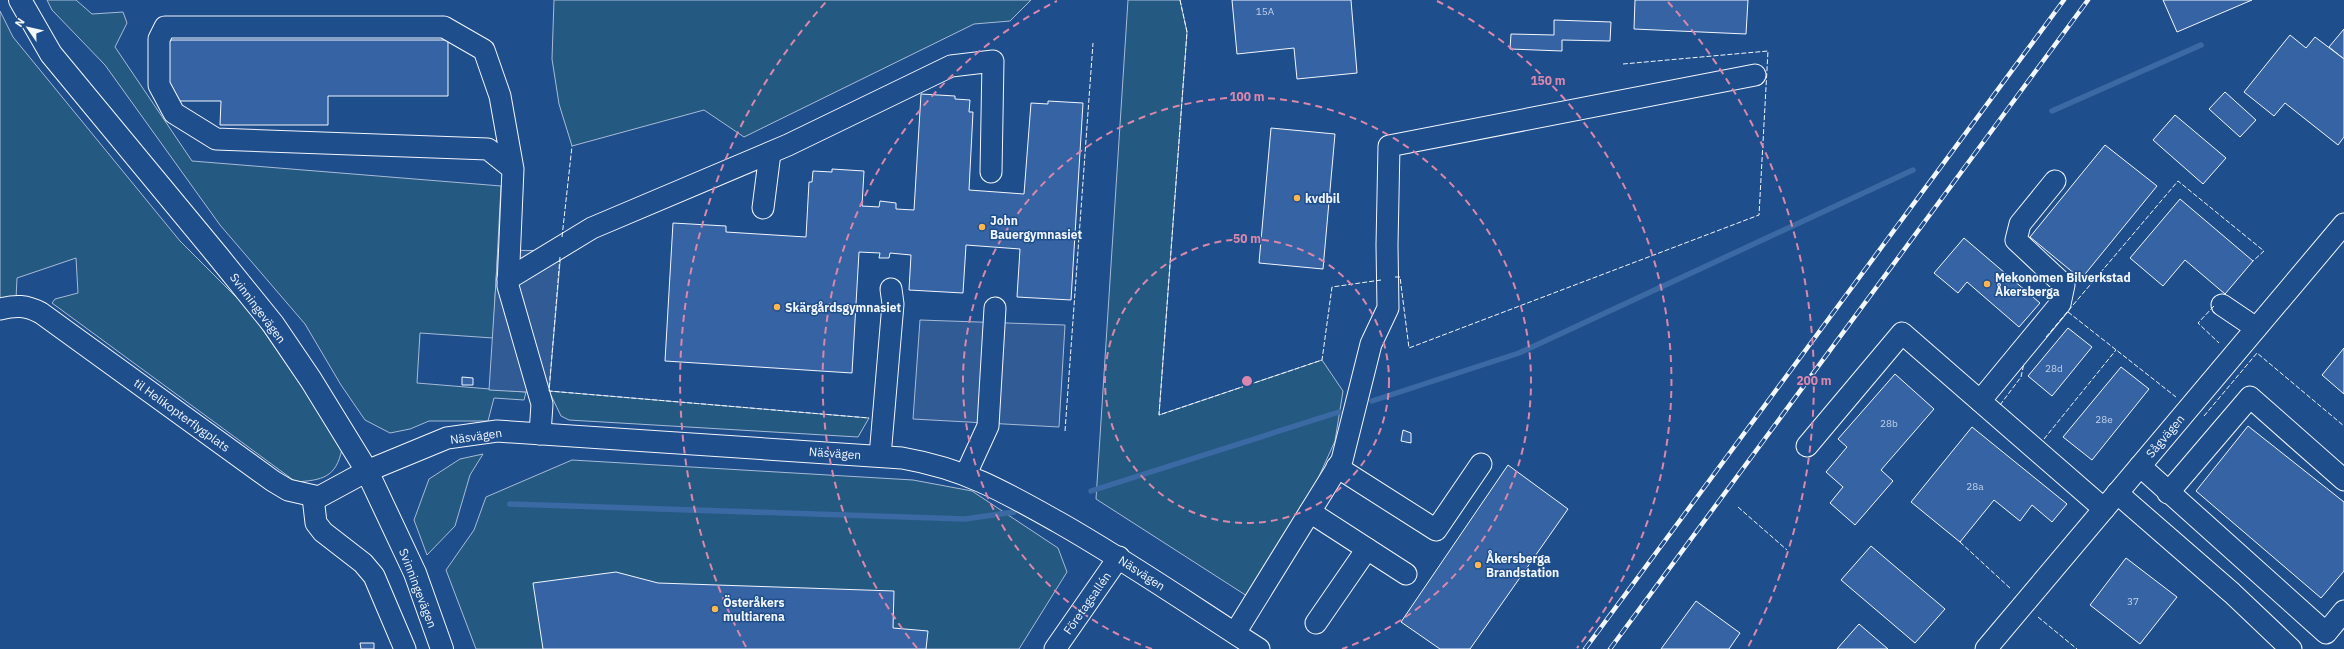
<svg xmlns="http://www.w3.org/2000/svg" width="2344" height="649" font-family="'IBM Plex Sans',sans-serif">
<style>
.green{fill:#245a82;stroke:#a8bbd7}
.parking{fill:#305b95;stroke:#a8bbd7}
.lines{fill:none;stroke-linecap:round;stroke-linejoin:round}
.stream{stroke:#3b69a3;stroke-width:5.5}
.building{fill:#3563a3;stroke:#f2f6ff}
.minor-casing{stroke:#f2f6ff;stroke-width:23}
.major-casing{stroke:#f2f6ff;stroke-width:24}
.minor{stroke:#1f4e8c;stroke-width:21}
.major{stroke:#1f4e8c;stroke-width:22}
.rail-casing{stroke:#f2f6ff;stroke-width:4.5}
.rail{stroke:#1f4e8c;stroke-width:3;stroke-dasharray:9;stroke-linecap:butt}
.fence{stroke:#f2f6ff;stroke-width:1;stroke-dasharray:5 2;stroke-linecap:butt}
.ring{fill:none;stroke:#da87ad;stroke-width:2;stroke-dasharray:7 5}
.poi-dot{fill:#ffb74d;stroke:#1f4e8c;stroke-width:1.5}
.labels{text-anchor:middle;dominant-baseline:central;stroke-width:3;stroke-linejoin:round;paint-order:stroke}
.number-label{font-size:10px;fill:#c3d1e8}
.poi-label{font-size:12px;font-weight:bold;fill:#f2f6ff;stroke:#1f4e8c;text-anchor:start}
.street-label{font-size:12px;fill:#f2f6ff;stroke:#1f4e8c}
.centre{fill:#da87ad;stroke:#1f4e8c;stroke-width:2}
.ring-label{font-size:12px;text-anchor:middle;font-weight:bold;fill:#da87ad;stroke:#1f4e8c;stroke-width:3;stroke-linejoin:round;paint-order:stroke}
</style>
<rect width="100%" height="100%" fill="#1f4e8c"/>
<!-- green -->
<g class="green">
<path d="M47,0H76L92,14L123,12L127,23L115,47L192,161L501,186L493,338L420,333L417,383L526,392L524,400L494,398L488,421H429L410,429L390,433L365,420L341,385L305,324L220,225L105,65L52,10Z"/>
<path d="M554,0H1031L1010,21L974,24L744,137L704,110L572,146L559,104L552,59Z"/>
<path d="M1128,0H1180L1187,32L1159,415L1322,360L1343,391L1335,441L1302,514L1247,596L1096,499Z"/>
<path d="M0,11L13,37L180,241L249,310L322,416L342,449C336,478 322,480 296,482L52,303L55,299L78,293L76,258L17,278L16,299L0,301Z"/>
<path d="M549,391L869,418L858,437L569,420L561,416Z"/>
<path d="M483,454L470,475L455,526L427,555L414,520L429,479L460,459Z"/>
<path d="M572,460L913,480L972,491L1058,548L1067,572L1019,649H476L446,570L474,530L486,497Z"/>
</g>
<!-- parking -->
<g class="parking">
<path d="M498,250L561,251L549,391L526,392L489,390Z"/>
<path d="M920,320L1065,325L1059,427L913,419Z"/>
</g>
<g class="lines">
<!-- stream -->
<g class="stream">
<path d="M2052,111L2201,45"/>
<path d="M1372,401L1519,353L1913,170"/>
<path d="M1091,491L1339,412"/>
<path d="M510,504L965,519L1014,512"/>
</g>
</g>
<!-- building -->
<g class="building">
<path d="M1232,0H1351L1357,73L1297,79L1294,48L1237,54Z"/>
<path d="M1635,0H1748L1746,34L1634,29Z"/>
<path d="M2163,0H2252L2177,32Z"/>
<path d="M1554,20L1611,22L1610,41L1562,40V51L1510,49L1511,34L1554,35Z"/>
<path d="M2344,29V59L2329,47Z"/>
<path d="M2290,35L2306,48L2315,37L2344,59V137L2338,145L2285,103L2274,116L2244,92Z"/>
<path d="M169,40H448V96H328V125H220L221,101H168Z"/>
<path d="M2225,92L2256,120L2240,137L2209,109Z"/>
<path d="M921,94L955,96V99L970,100L969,112H973L969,190L1024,194L1031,103L1048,104V101L1083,103L1071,300L1017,297L1020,249L966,245L963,293L909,290L911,255L890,253L889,258H879L880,253L859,252L852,373L665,361L673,223L726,226V232L806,237L809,182H812L813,171L832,172V169L864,171L862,206L879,207L880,201L896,203V209L914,210Z"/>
<path d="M2175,115L2226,158L2203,184L2153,140Z"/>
<path d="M1271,128L1335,134L1323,269L1259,263Z"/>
<path d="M2105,145L2157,186L2081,279L2030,237Z"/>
<path d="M2180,199L2253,261L2225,294L2185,260L2163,286L2130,258Z"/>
<path d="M1964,238L2040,303L2019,327L1967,282L1958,293L1934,273Z"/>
<path d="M2068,328L2092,347L2052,396L2028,376Z"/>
<path d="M2344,348V394L2322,375Z"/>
<path d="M2121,367L2149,389L2092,460L2063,437Z"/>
<path d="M1895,374L1934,409L1881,470L1893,481L1855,525L1830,503L1843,487L1826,472L1847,447L1838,439Z"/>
<path d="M462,377L473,378V385H462Z"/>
<path d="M2248,426L2344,502V571L2321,598L2196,491Z"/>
<path d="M1972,427L2067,504L2052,522L2032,505L2020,521L1994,500L1960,542L1911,502Z"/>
<path d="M1403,430L1411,433V443L1401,441Z"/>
<path d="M1508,465L1568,509L1470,649H1440L1401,622Z"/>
<path d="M1871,546L1945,609L1915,643L1841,580Z"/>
<path d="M2126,558L2177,597L2140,644L2090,605Z"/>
<path d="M616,572L658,583L894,591L893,628L928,631L926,649H543L533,583Z"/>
<path d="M1696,601L1740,633L1729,649H1661Z"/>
<path d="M1859,624L1888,649H1837Z"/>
<path d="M360,643H374V649H361Z"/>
</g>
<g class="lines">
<defs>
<g id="minor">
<path d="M513,169L500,96L484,50L444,27H165L159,39V85L174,113L216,139L488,149L513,169L508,286L542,404L540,434"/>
<path d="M763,208L770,153"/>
<path d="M508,279L592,228L788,145L951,66L993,61L991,172"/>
<path d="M2222,305L2256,328"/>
<path d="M0,309C16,305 26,305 41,313L273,481L288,490L319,497L367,471L447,438L497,431L902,458C965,469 1003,491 1058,522C1127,561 1192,606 1259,649"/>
<path d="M1980,401L2060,304L2064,285L2016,240L2020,224L2055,181"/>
<path d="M1807,446L1902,333L2104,509"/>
<path d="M880,456L893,304L891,289"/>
<path d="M2140,466L2326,633L2344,611"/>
<path d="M1337,467L1436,530L1481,464"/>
<path d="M966,474L988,426L995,308"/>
<path d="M2117,493L2232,593L2291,649"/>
<path d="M2168,493L2250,397L2344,480"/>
<path d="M313,497L316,523L323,532L363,563L374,576L405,649"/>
<path d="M1310,512L1406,574"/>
<path d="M1316,623L1367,549"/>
<path d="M1235,633L1342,460L1371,344L1388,308L1387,245L1389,146L1755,75"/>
<path d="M1055,649L1119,557"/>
<path d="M1986,649L2344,224"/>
</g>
<path id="major" d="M20,0L51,54L218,256L273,324L311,380L367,471L415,573L442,649"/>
</defs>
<!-- minor casing -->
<use href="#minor" class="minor-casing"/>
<!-- major casing -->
<use href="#major" class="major-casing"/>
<!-- minor -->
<use href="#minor" class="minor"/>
<!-- major -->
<use href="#major" class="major"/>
<defs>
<g id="rail">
<path d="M1585,649L2064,0"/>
<path d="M1610,649L2088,0"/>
</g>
</defs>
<!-- rail casing -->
<use href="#rail" class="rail-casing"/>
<!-- rail -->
<use href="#rail" class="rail"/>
<!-- fence -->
<g class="fence">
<path d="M1180,0L1187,32L1159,415L1322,360L1332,287L1381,280"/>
<path d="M562,237L572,146"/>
<path d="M560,257L549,391L869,418"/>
<path d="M1395,277H1400L1409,348L1759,215L1768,51L1623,64"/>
<path d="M2214,306L2198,323L2219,343"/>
<path d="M2068,312L2176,397"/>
<path d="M2046,337L2178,181L2264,251L2253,261"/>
<path d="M2000,405L2021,377L2024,363"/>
<path d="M2204,416L2257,353L2344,426"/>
<path d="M1065,431L1093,43"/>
<path d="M2044,439L2116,350"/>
<path d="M1738,507L1787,550"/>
<path d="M1960,542L2011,589"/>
<path d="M2038,617L2077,649"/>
</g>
</g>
<!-- distance rings -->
<g class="ring">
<circle cx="1247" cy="381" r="142"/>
<path d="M1152 649A284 284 0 1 1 1342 649"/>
<path d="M917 648A425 425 0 0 1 1057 1M1437 1A425 425 0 0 1 1577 648"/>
<path d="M746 647A567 567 0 0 1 826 2M1668 2A567 567 0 0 1 1748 647"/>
</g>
<!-- markers -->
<g class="poi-dot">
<circle cx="1297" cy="198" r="4"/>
<circle cx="982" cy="227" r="4"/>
<circle cx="1987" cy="284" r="4"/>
<circle cx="777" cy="307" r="4"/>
<circle cx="1478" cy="565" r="4"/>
<circle cx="715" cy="609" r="4"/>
</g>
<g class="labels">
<!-- number labels -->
<g class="number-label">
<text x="1265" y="11">15A</text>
<text x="2054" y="368">28d</text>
<text x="2104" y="419">28e</text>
<text x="1889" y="423">28b</text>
<text x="1975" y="486">28a</text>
<text x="2133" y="601">37</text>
</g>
<!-- poi labels -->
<g class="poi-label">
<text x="1305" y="198">kvdbil</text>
<text x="990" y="220">John<tspan x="990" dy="14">Bauergymnasiet</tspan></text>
<text x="1995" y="277">Mekonomen Bilverkstad<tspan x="1995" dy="14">Åkersberga</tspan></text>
<text x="785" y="307">Skärgårdsgymnasiet</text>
<text x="1486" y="558">Åkersberga<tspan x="1486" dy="14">Brandstation</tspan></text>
<text x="723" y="602">Österåkers<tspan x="723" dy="14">multiarena</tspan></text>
</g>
<!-- street labels -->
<g class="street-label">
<text transform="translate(258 308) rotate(53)">Svinningevägen</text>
<text transform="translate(182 415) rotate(36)">til Helikopterflygplats</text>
<text transform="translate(476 436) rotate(-8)">Näsvägen</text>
<text transform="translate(2165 436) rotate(-50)">Sågvägen</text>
<text transform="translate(835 453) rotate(4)">Näsvägen</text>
<text transform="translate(1142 573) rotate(33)">Näsvägen</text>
<text transform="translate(418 588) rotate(69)">Svinningevägen</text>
<text transform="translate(1087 603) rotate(-55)">Företagsallén</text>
</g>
</g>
<circle cx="1247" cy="381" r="6" class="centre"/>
<g class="ring-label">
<text x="1548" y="85">150 m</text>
<text x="1247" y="101">100 m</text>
<text x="1247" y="243">50 m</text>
<text x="1814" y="385">200 m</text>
</g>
<!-- north arrow -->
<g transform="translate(28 28) rotate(304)" stroke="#1f4e8c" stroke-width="3" paint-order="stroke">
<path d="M0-3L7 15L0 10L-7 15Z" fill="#f2f6ff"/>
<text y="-6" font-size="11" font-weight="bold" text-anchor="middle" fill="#f2f6ff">N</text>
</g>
</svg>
